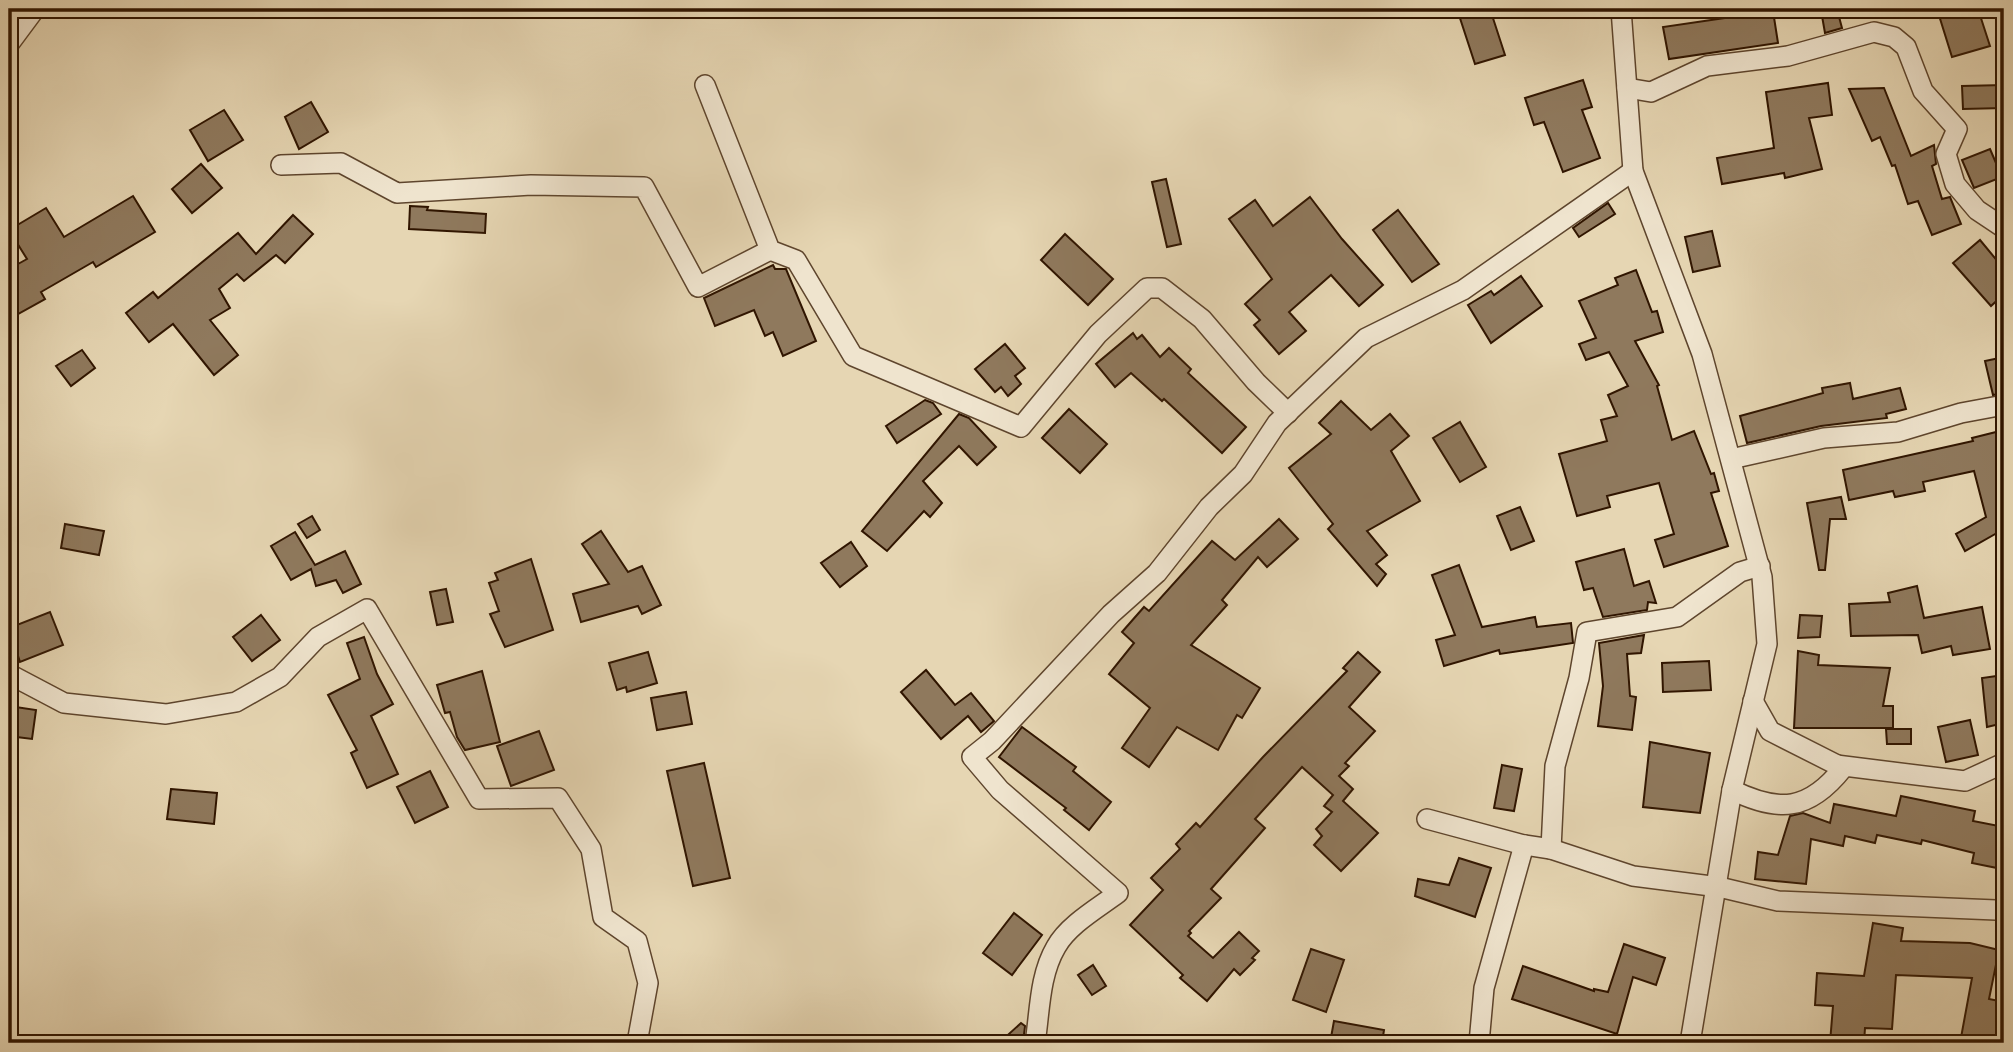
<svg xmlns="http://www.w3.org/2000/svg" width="2013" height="1052" font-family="'Gentium Book Plus',serif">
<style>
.building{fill:#8f795d;stroke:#301500;stroke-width:2}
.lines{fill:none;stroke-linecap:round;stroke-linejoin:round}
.minor-casing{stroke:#5e452d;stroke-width:22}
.minor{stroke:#efe4ce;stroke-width:19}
</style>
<rect width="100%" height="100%" fill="#e6d6b3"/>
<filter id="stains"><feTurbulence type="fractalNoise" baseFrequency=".00286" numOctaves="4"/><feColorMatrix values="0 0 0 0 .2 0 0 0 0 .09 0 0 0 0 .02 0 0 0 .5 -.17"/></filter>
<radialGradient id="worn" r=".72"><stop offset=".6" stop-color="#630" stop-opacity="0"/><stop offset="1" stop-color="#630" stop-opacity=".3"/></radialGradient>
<!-- building -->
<g class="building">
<path d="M1457,9H1490L1505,55L1475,64Z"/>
<path d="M1937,9H1978L1990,46L1952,57Z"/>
<path d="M1773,11L1778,43L1669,59L1663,27Z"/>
<path d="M1838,13L1842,28L1825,33L1822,16Z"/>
<path d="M1583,80L1592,107L1582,110L1600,158L1563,172L1544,122L1534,125L1525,98Z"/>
<path d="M1828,83L1832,115L1809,118L1822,169L1785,178L1784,173L1722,184L1717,158L1774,148L1766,92Z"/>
<path d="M2004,85V108L1963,109L1962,86Z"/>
<path d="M1884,88L1911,156L1934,145L1936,164L1932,166L1942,199L1950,197L1961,224L1932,235L1918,201L1908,204L1895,165L1892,166L1880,137L1872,141L1849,89Z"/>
<path d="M311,102L328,132L299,149L285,117Z"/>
<path d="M224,110L243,140L208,161L190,130Z"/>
<path d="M1990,149L2002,177L1974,188L1962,160Z"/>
<path d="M201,164L222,188L192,213L172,189Z"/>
<path d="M1166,179L1181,244L1167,247L1152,182Z"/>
<path d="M133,196L155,232L96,267L93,262L41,292L45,299L9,319V269L27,259L9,230L46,208L64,237Z"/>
<path d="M1310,197L1342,239L1383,285L1359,306L1331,275L1289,312L1306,331L1279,354L1254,325L1260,320L1245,304L1272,279L1229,219L1255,200L1273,226Z"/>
<path d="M1608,203L1615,214L1579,237L1573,228Z"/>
<path d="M410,206L428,207L427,210L486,214L485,233L409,229Z"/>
<path d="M1398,210L1439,264L1412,282L1373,230Z"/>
<path d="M293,215L313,234L285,263L276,255L244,281L237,274L219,289L230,308L210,320L238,355L214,375L173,324L149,342L126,313L153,292L158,298L238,233L256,254Z"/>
<path d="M1712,231L1720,266L1693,272L1685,237Z"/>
<path d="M1065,234L1113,279L1088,305L1041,260Z"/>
<path d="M1980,240L2004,269V294L1991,306L1953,263Z"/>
<path d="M773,265L775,269H786L816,341L783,356L773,332L765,336L754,310L715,326L704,298Z"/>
<path d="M1636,270L1652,312L1657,311L1663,332L1635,341L1659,385L1657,386L1672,440L1694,431L1711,474L1714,473L1719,491L1711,493L1728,546L1664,567L1655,540L1674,534L1659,483L1607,496L1610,507L1577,516L1559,454L1607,441L1601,420L1617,416L1608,395L1628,386L1609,352L1586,360L1579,344L1596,338L1579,301L1618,285L1615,278Z"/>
<path d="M1521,276L1542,306L1491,343L1468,305L1491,291L1494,295Z"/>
<path d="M1133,333L1137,339L1142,335L1160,357L1169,348L1191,369L1188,373L1246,427L1222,453L1164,399L1162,401L1131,373L1115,387L1096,364Z"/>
<path d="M1005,344L1025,368L1015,376L1021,384L1008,396L1001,387L995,392L975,369Z"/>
<path d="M82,350L95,368L71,386L56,366Z"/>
<path d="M2004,357V393L1993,395L1985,361Z"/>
<path d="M1850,383L1853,399L1900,388L1906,409L1886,414L1887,418L1821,426L1747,443L1740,416L1823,393L1822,388Z"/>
<path d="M925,400L933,403L941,414L897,443L886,426Z"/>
<path d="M1341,401L1371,430L1390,414L1409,436L1391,451L1420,501L1367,531L1387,555L1376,564L1386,574L1377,586L1328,529L1333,524L1289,468L1331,434L1319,423Z"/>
<path d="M1069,409L1107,444L1080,473L1042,438Z"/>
<path d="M959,414L969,418L996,447L977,465L959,446L923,481L942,503L930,517L924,511L887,551L862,531Z"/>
<path d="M1460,422L1486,467L1460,482L1433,438Z"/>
<path d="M1996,432L2004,464V529L1965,551L1956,534L1986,517L1974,471L1923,482L1925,491L1895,497L1893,491L1849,500L1843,470L1973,441L1972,438Z"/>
<path d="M1841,497L1846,519H1830L1825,570H1819L1807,503Z"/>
<path d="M1520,507L1534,541L1511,550L1497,516Z"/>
<path d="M312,516L320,530L307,538L298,524Z"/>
<path d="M1279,519L1298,539L1267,567L1258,557L1222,600L1227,605L1191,645L1260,688L1242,718L1237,715L1218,750L1177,727L1149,767L1122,748L1150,708L1109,674L1134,643L1122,632L1144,607L1149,611L1212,541L1235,560Z"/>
<path d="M65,524L104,531L99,555L61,548Z"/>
<path d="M601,531L628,572L642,566L661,605L642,614L638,606L581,622L573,594L609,584L582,544Z"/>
<path d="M295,532L315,565L345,551L361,584L343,593L336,580L316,586L311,569L291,580L271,546Z"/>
<path d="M851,542L867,566L840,587L821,563Z"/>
<path d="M1624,549L1634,586L1649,581L1656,603L1648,602L1647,610L1603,617L1593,588L1584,590L1576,562Z"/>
<path d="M531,559L553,630L505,647L490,614L499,611L489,583L498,580L495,573Z"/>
<path d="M1459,565L1482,627L1535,617L1537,627L1571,623L1573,643L1500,654L1499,650L1444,666L1436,640L1455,635L1432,575Z"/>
<path d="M1917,586L1924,618L1982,607L1990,649L1953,655L1951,646L1922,653L1918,635L1851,636L1849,604L1890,602L1888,593Z"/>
<path d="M446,589L453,622L437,625L430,592Z"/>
<path d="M50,612L63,645L20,662L9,628Z"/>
<path d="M261,615L280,640L252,661L233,637Z"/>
<path d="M1800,615L1822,616L1820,637L1798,638Z"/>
<path d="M1644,635L1641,653L1627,654L1630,696L1636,697L1632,730L1598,726L1603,686L1599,643Z"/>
<path d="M364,637L377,674L393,704L371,716L398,774L367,788L351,753L357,750L328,695L360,679L347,643Z"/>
<path d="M1798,651L1819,655L1818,665L1890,668L1883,706H1893V728H1794Z"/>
<path d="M648,652L657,683L627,692L626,687L617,690L609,663Z"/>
<path d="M1358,652L1380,672L1349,707L1375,731L1345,763L1349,766L1339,776L1353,789L1343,801L1378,833L1341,871L1314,845L1322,836L1316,829L1332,812L1324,806L1333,795L1302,767L1255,819L1265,828L1211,889L1221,898L1189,931L1191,933L1188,936L1213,958L1239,932L1259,951L1252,958L1255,960L1240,975L1234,969L1207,1001L1180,978L1183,975L1130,925L1163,890L1151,878L1180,849L1176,844L1196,823L1200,827L1263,757L1347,671L1343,668Z"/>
<path d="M1709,661L1711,690L1663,692L1662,663Z"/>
<path d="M926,670L955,705L971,693L994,721L981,732L968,716L941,739L901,692Z"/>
<path d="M482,671L500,742L465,750L457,737L450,712L445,713L437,685Z"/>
<path d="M2004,675V723L1987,727L1982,678Z"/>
<path d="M686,692L692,724L657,730L651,698Z"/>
<path d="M9,706L36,710L32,739L9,736Z"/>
<path d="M1970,720L1978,755L1946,762L1938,727Z"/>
<path d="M1022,727L1076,767L1073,771L1111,802L1089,830L1064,810L1066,808L999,757Z"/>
<path d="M1886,729H1911V744H1887Z"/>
<path d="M539,731L554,770L511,786L497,746Z"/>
<path d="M1650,742L1710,753L1700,813L1643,807Z"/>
<path d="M704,763L730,878L693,886L667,771Z"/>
<path d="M1502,765L1522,769L1514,811L1494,808Z"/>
<path d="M430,771L448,807L415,823L397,787Z"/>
<path d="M171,789L217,793L214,824L167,819Z"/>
<path d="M1901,796L1975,811L1973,821L2004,827L1997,868L1972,863L1974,853L1922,840L1921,844L1877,835L1875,843L1845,836L1843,846L1811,839L1806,884L1755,879L1758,852L1778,855L1790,816L1803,813L1830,823L1834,804L1896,816Z"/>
<path d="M1459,858L1491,868L1475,917L1415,896L1418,879L1449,885Z"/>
<path d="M1014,913L1042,935L1012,975L983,953Z"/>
<path d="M1873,923L1903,928L1901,941L1970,943L1999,950L1989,999L2004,1002L1997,1043H1960L1972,978L1896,975L1892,1029L1865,1028L1864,1043H1830L1833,1006L1815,1005L1817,973L1864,976Z"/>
<path d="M1624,944L1665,958L1656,985L1633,977L1617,1034L1512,999L1523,966L1594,991V989L1608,992Z"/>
<path d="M1311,949L1344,960L1326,1012L1293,1000Z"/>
<path d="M1093,965L1106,986L1092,995L1078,975Z"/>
<path d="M1334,1021L1384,1030L1382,1043H1330Z"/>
<path d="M1021,1023L1025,1026L1023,1043H999Z"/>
</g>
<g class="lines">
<defs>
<g id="minor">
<path d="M1621,9L1633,171L1702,354L1762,577L1767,644L1732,790L1690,1043"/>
<path d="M9,44L35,9"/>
<path d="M705,85L770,250L796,260L853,356L1021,427L1098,334L1147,288H1162L1202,319L1256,382L1288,413"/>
<path d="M1627,88L1651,92L1707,66L1788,56L1874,32L1894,37L1906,47L1923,91L1957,129L1946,154L1955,184L1977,210L2004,228"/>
<path d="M281,165L341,163L397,193L531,185L644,187L698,287L770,250"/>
<path d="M1731,459L1824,438L1898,432L1961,413L2004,405"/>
<path d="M9,674L64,703L166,714L236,702L280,677L318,637L367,609L479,799L558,798L591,849L603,917L637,941L648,983L637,1043"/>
<path d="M1836,765L1965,781L2004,763"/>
<path d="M1732,790C1779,813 1809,811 1843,768L1770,731L1753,701"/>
<path d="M1427,819L1524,845L1551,849L1633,876L1719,887L1778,901L1996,910"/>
<path d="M1551,849L1555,766L1579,678L1587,632L1677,617L1740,572L1760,566"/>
<path d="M1035,1043C1040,1012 1039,976 1056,947C1068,925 1098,908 1118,893L1000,790L972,757L992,741L1111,614L1157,573L1209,507L1243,474L1277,423L1366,338L1463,290L1633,171"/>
<path d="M1479,1043L1484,988L1524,845"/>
</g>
</defs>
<!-- minor casing -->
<use href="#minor" class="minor-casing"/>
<!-- minor -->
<use href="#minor" class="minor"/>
</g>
<!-- margin -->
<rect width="2013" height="1052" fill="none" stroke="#e6d6b3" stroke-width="35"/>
<rect x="10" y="10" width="1992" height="1031" fill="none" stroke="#301500" stroke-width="3.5"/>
<rect x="18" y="18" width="1978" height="1017" fill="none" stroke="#301500" stroke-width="2"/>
<rect width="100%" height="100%" filter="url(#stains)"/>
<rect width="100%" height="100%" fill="url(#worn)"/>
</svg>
